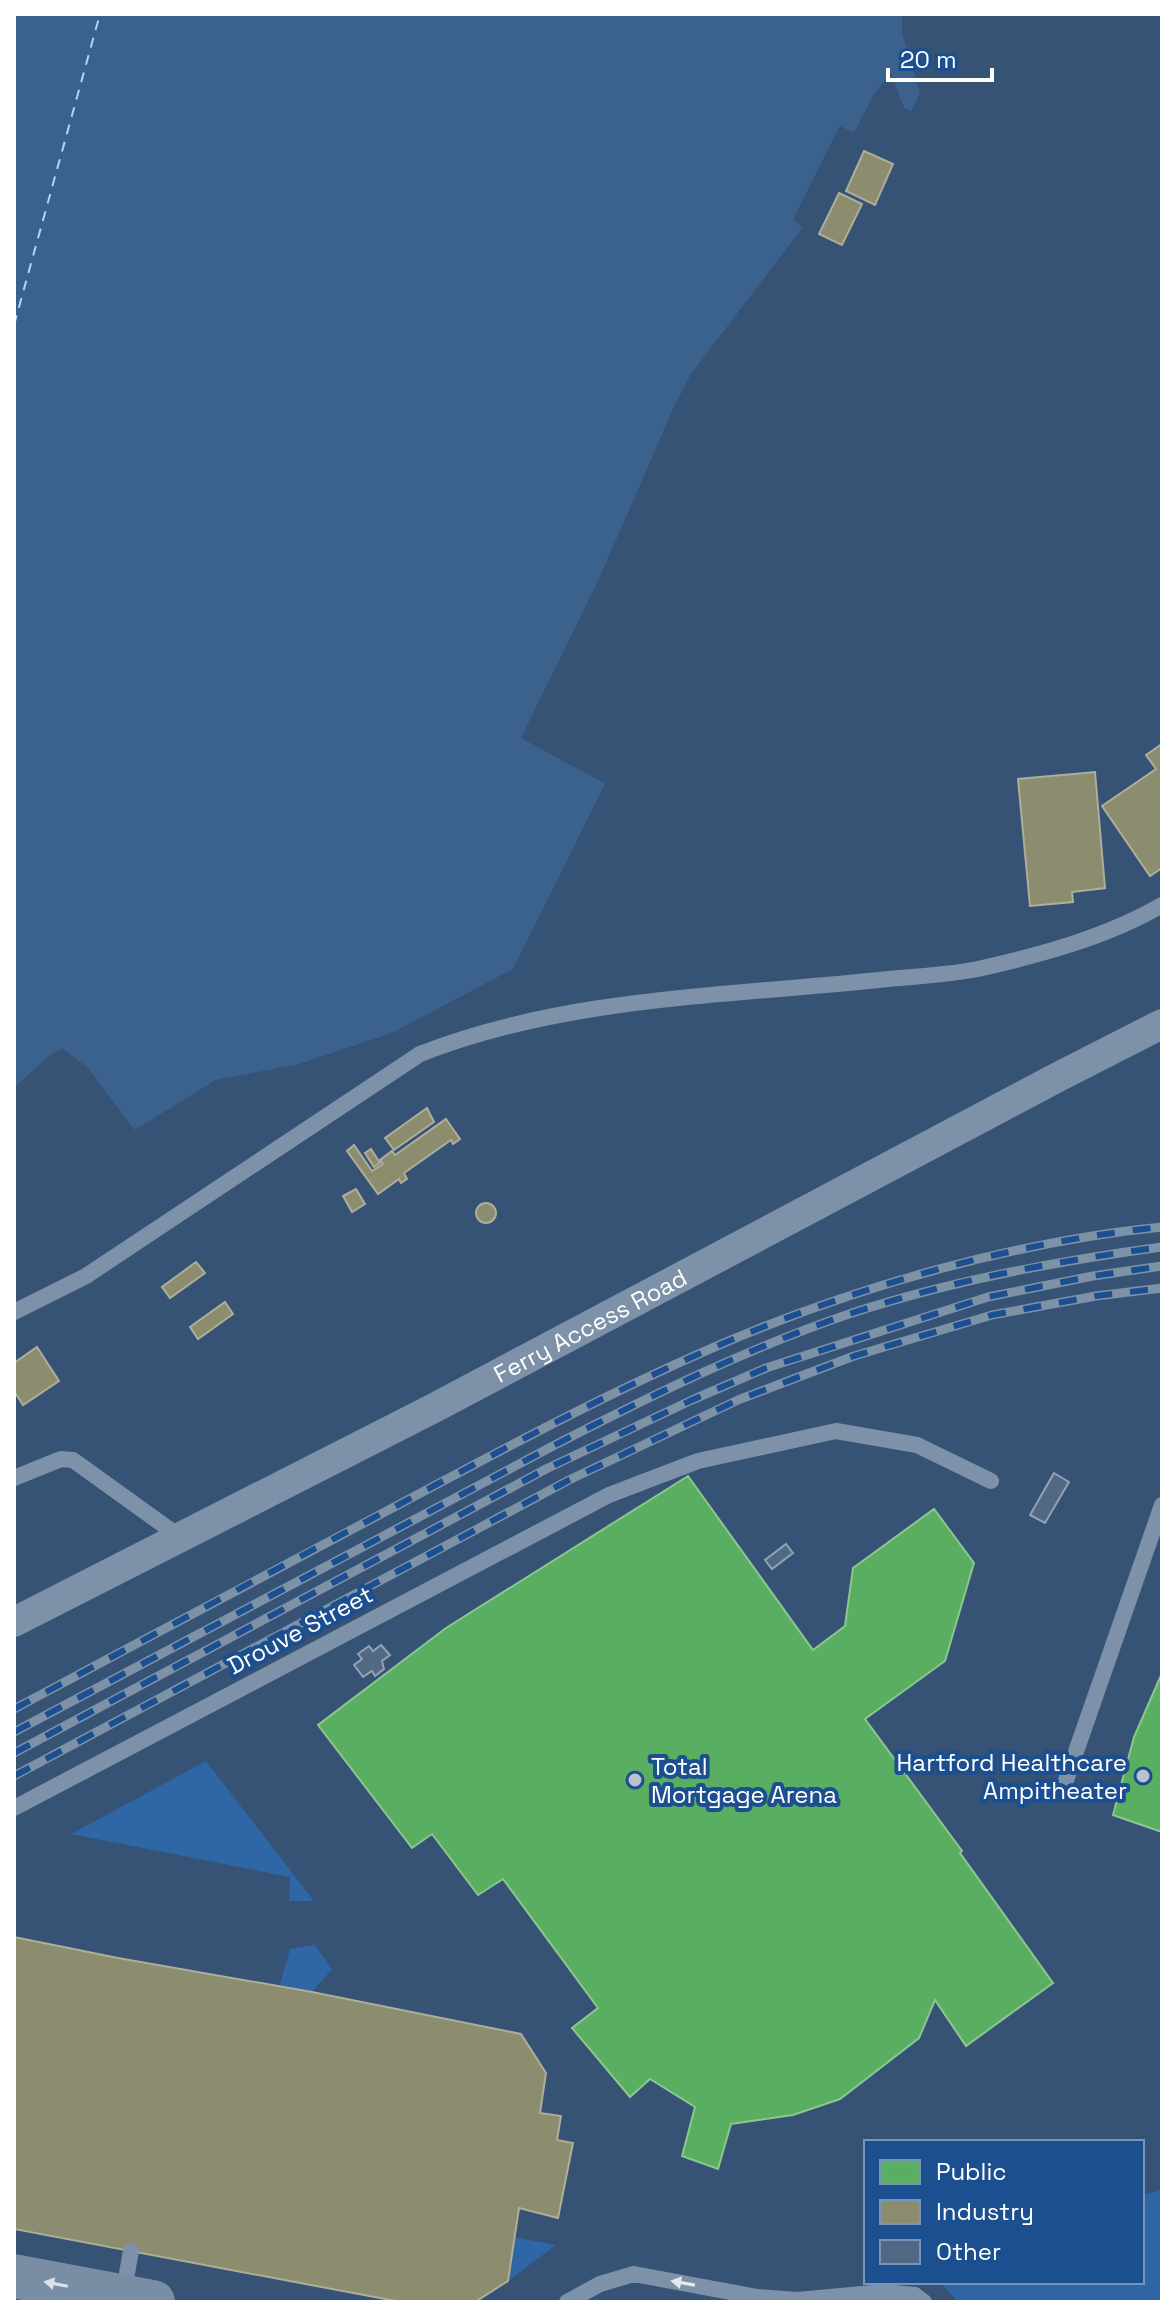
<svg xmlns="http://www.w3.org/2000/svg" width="1176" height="2316" font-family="'Space Grotesk',sans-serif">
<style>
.green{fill:#2f66a5}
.water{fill:#3b618d}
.pier{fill:#365274}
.public{fill:#5aae61;stroke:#8cc690;stroke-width:2}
.industry{fill:#8c8c6e;stroke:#aeae9a;stroke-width:2}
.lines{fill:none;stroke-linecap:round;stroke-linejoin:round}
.ferry{stroke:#b5d3f5;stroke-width:2;stroke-dasharray:10 8;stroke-linecap:butt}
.building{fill:#526984;stroke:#92a2b6;stroke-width:2}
.lane{stroke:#7d92a8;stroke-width:16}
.street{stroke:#7d92a8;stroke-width:30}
.secondary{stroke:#798da4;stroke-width:44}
.rail-casing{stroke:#7e92a7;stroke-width:9}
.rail{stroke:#1b4f8f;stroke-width:6;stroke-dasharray:18;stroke-linecap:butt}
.oneway{fill:#e5e9ee}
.oneway2{fill:#dee2e8}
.poi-dot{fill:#b9c2ce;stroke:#1b4f8f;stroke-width:3}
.labels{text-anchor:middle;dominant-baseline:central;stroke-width:8;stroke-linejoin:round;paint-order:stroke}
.street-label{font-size:24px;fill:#fff;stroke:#1b4f8f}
.poi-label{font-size:24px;fill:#fff;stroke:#1b4f8f;text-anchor:end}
</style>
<rect width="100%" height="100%" fill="#365274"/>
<!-- green -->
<g class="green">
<path d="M206,1761L314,1901H289L290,1877L71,1834Z"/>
<path d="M315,1945L332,1969L312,1992L279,1987L290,1949Z"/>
<path d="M1162,2190V2302H958L940,2282H1142V2195Z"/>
<path d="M514,2237L556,2245L508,2281Z"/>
</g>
<!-- water -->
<path class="water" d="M14,14H959L911,112L702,418L591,730L609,776L513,969L392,1033L299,1064L216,1080L135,1130L80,1066L51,1067L14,1102Z"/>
<!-- pier -->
<g class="pier">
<path d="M902,14H963L811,319L766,377L712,424L704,423L688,466L710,474L711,479L595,730L613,773L608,785L521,738L599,579L674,407L691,374L803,227L793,220L840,126L854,133L874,94L891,73L904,108L912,111L920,93L902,33Z"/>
<path d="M63,1049L87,1067L132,1127L129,1130L78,1070L52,1071L14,1106V1088L52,1053Z"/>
</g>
<!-- public -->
<g class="public">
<path d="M688,1476L813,1650L845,1626L853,1568L934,1509L974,1563L945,1661L865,1719L962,1851L960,1853L1053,1983L966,2046L935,2000L919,2038L840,2099L793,2115L731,2124L718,2169L682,2156L695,2107L650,2079L630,2097L572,2028L598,2008L503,1879L478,1895L432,1834L412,1848L318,1725L446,1628Z"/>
<path d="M1162,1673V1832L1113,1815L1134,1737Z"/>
</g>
<!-- industry -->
<g class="industry">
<path d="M864,151L893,164L875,205L846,191Z"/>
<path d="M839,193L862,204L842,245L819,234Z"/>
<path d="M1162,744V868L1150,876L1102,806L1156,769L1146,755Z"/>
<path d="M1095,772L1105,888L1072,892L1073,902L1030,906L1018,779Z"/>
<path d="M427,1108L434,1122L394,1150L385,1138Z"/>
<path d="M446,1119L460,1139L453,1144L451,1140L404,1173L407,1179L401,1183L399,1179L378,1194L347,1151L354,1145L372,1171L383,1164L380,1160L392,1151L395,1155Z"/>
<path d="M371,1149L380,1163L374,1167L365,1153Z"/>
<path d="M356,1189L365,1204L352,1212L343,1196Z"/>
<circle cx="486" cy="1213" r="10"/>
<path d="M196,1262L205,1273L170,1298L162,1287Z"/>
<path d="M225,1302L233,1314L198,1339L190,1327Z"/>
<path d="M37,1347L59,1381L23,1405L14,1391V1363Z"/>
<path d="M14,1937L118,1958L312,1992L521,2034L546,2073L540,2113L561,2116L557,2140L573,2143L558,2218L519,2208L508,2281L475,2302H401L14,2229Z"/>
</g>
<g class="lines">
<!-- ferry -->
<path class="ferry" d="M14,325L100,14"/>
</g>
<!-- building -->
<g class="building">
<path d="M1054,1473L1069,1482L1045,1523L1030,1515Z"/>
<path d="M786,1544L793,1553L772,1569L765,1560Z"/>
<path d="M381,1645L390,1655L382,1661L384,1669L375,1676L372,1671L363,1677L354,1665L362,1659L358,1654L369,1646L373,1651Z"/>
</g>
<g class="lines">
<!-- lane -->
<g class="lane">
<path d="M14,1312L86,1276L420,1054C567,996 732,996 888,979C917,976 949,975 978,969C1040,955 1107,937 1162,905"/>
<path d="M14,1478L61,1459L73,1460L180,1537"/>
<path d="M1064,1786L1162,1505"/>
<path d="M14,1808L609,1495L698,1461L836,1431L917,1445L991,1481"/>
<path d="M123,2295L131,2251"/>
<path d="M567,2302L600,2284L634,2274L757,2297L797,2300L884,2292L915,2295L924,2302"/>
</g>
<!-- street -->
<path class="street" id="s1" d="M14,1622L434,1408L1060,1076L1162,1024"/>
<!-- secondary -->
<path class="secondary" d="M14,2276L153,2302"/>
<defs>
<g id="rail">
<path d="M14,1709C142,1641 270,1572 398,1505C507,1447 617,1388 731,1340C862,1285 1020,1241 1162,1227"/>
<path d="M14,1732L551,1447C648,1397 748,1348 852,1313C953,1280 1057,1261 1162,1247"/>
<path d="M14,1753L546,1469L692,1400L766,1368L988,1297L1093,1276L1162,1266"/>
<path d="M14,1776L569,1480L738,1400L854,1356L992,1315L1096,1296L1162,1288"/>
</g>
</defs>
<!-- rail casing -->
<use href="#rail" class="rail-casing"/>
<!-- rail -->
<use href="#rail" class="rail"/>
</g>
<!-- one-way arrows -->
<defs><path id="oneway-solid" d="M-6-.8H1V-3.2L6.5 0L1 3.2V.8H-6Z" transform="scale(2)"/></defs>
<use class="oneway" href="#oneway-solid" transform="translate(683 2283) rotate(-170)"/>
<use class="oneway2" href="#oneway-solid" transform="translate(56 2284) rotate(-169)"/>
<!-- markers -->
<g class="poi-dot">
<circle cx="1143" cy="1776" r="8"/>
<circle cx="635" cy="1780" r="8"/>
</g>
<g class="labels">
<!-- street labels -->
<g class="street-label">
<text stroke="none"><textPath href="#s1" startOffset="648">Ferry Access Road</textPath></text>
<text transform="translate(300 1630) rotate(-28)">Drouve Street</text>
</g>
<!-- poi labels -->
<g class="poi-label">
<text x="1127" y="1762">Hartford Healthcare<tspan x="1127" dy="28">Ampitheater</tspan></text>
<text x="651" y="1766" text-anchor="start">Total<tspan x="651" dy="28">Mortgage Arena</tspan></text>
</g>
</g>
<!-- border -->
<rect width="1176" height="2316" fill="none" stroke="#ffffff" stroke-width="32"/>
<!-- legend -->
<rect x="864" y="2140" width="280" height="144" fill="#1b4f8f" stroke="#7695bc" stroke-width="2"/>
<rect x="880" y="2160" width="40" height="24" fill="#5aae61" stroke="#7695bc" stroke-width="2"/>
<text x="936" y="2180" font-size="24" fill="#ffffff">Public</text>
<rect x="880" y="2200" width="40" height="24" fill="#8c8c6e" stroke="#7695bc" stroke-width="2"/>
<text x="936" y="2220" font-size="24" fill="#ffffff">Industry</text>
<rect x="880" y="2240" width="40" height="24" fill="#526984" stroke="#7695bc" stroke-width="2"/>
<text x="936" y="2260" font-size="24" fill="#ffffff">Other</text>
<!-- scale -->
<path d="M888 68v12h104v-12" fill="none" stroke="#ffffff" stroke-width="4"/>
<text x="900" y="68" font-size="24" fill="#ffffff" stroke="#1b4f8f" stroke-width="6" paint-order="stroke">20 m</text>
</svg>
